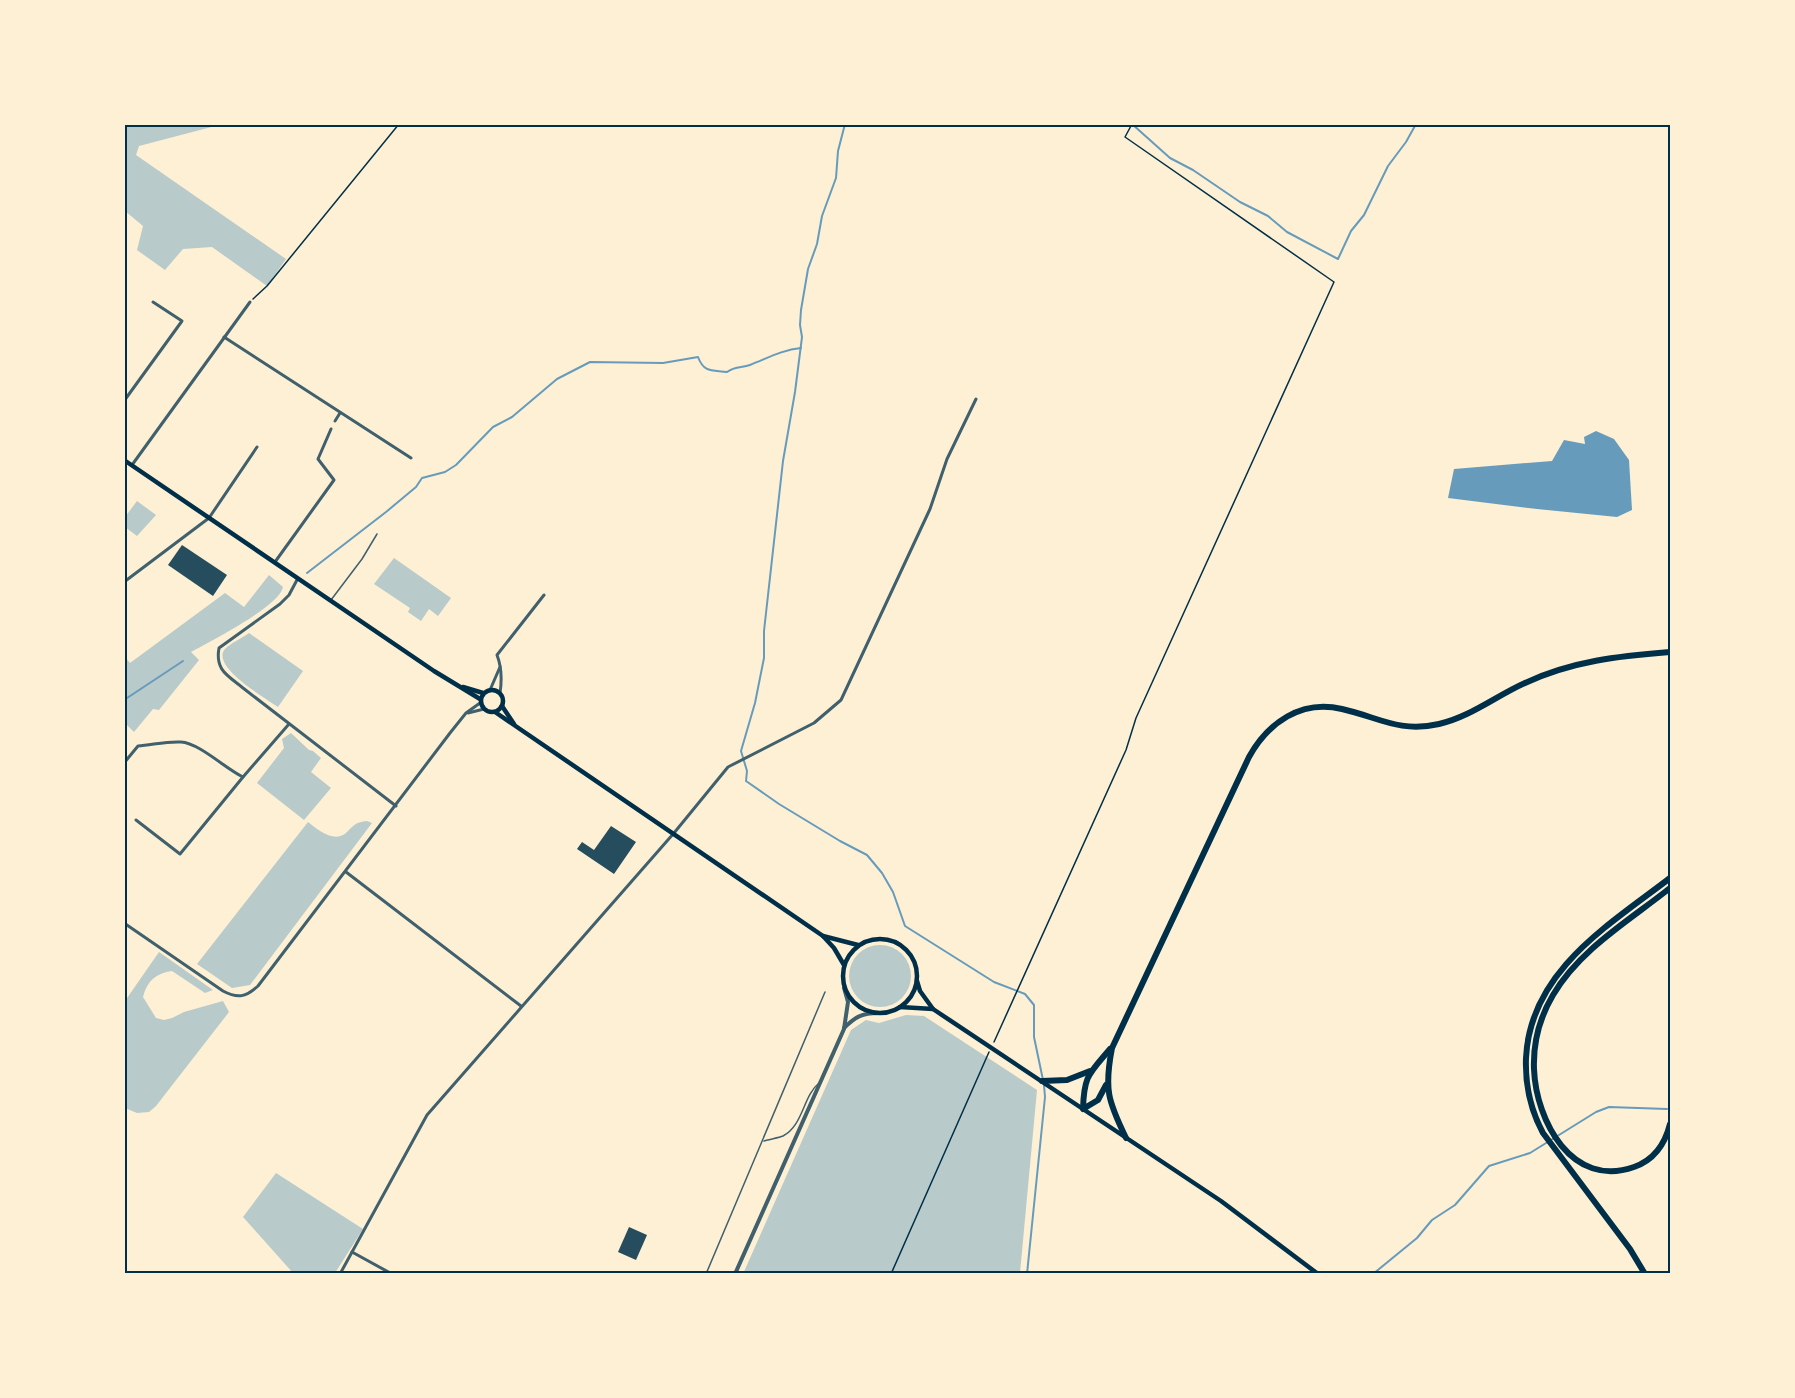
<svg xmlns="http://www.w3.org/2000/svg" width="1795" height="1398" font-family="'Space Grotesk',sans-serif">
<style>
.green{fill:#b9caca}
.water{fill:#669bbc}
.lines{fill:none;stroke-linecap:round;stroke-linejoin:round}
.stream{stroke:#669bbc;stroke-width:2}
.building{fill:#264d5e}
.path{stroke:#003049;stroke-width:1.5}
.service{stroke:#3f606c;stroke-width:1.5}
.minor{stroke:#3f606c;stroke-width:3}
.tertiary{stroke:#3f606c;stroke-width:4}
.secondary{stroke:#003049;stroke-width:4.5}
.motorway{stroke:#003049;stroke-width:6}
.neatline{fill:none;stroke:#003049;stroke-width:2}
</style>
<rect width="100%" height="100%" fill="#fdf0d5"/>
<!-- green -->
<g class="green">
<path d="M124,125H219L139,146L136,155L286,259L267,286L212,247L183,249L165,270L137,250L143,226L125,211Z"/>
<path d="M137,501L156,515L137,536L125,527V517Z"/>
<path d="M394,558L451,598L438,616L429,609L421,621L408,612L410,608L374,584Z"/>
<path d="M269,575L283,587C280,606 209,642 191,652L199,660L159,710L153,709L134,732L125,723V657L130,663L225,593L244,607Z"/>
<path d="M249,633L303,671L278,707C265,698 210,666 225,649C231,643 242,638 249,633Z"/>
<path d="M291,733L309,750L313,751L321,758L311,772L331,788L304,820L257,783L284,748L282,739Z"/>
<path d="M367,821L372,823L250,985L232,988L197,964L308,822C318,830 335,844 347,832C354,825 356,822 367,821Z"/>
<circle cx="880" cy="976" r="31"/>
<path d="M159,952L213,990L205,993L172,971C156,973 147,981 143,997L156,1018L164,1020L172,1018L184,1012L223,1001L229,1012L156,1106L149,1112L137,1113L125,1108V1001Z"/>
<path d="M906,1015L924,1016L1037,1090L1020,1273L743,1274L851,1030L866,1020L879,1023Z"/>
<path d="M276,1173L363,1229L335,1273H293L243,1217Z"/>
</g>
<!-- water -->
<path class="water" d="M1596,431L1614,439L1629,460L1632,510L1617,517L1537,509L1448,498L1454,469L1552,461L1564,440L1585,444L1584,437Z"/>
<g class="lines">
<!-- stream -->
<g class="stream">
<path d="M845,124L838,151L836,178L822,216L817,244L808,269L801,310L800,325L802,337L795,392L783,461L764,631V658L755,703L741,751L747,771L746,781L779,804L840,841L867,855L882,873L893,892L905,926L994,982L1025,994L1034,1005V1037L1043,1080"/>
<path d="M1132,124L1170,158L1193,170L1240,202L1268,216L1287,232L1338,259L1351,231L1364,215L1388,166L1406,142L1416,124"/>
<path d="M307,573L386,512L416,487L422,478L445,472L456,465L493,427L512,417L557,379L590,362L663,363L698,357C704,373 712,370 727,372C735,366 742,368 750,365C768,358 782,350 801,348"/>
<path d="M124,700L183,661"/>
<path d="M1027,1274L1045,1097L1044,1085"/>
<path d="M1373,1274L1417,1238L1432,1220L1455,1205L1489,1166L1530,1153L1596,1112L1609,1107L1667,1109"/>
</g>
</g>
<!-- building -->
<g class="building">
<path d="M182,545L227,575L213,596L168,565Z"/>
<path d="M611,826L636,842L614,874L577,849L582,842L594,850Z"/>
<path d="M629,1227L647,1235L636,1260L618,1252Z"/>
</g>
<g class="lines">
<!-- path -->
<g class="path">
<path d="M253,299L267,286L399,124"/>
<path d="M994,1042L1126,750L1136,718L1334,282L1125,137L1132,124"/>
<path d="M891,1274L989,1052"/>
</g>
<!-- service -->
<g class="service">
<path d="M331,600L362,559L377,534"/>
<path d="M764,1141C770,1139 778,1138 783,1136C803,1126 803,1096 819,1083"/>
<path d="M706,1274L825,992"/>
</g>
<!-- minor -->
<g class="minor">
<path d="M224,337L411,458"/>
<path d="M124,401L182,321L153,302"/>
<path d="M335,421L340,413"/>
<path d="M132,465L250,302"/>
<path d="M275,562L334,480L318,459L331,429"/>
<path d="M298,578L289,595L280,604L219,648C215,670 227,675 243,688L396,806"/>
<path d="M124,582L209,518L257,447"/>
<path d="M490,690L500,667"/>
<path d="M500,693C502,680 502,668 497,655L544,595"/>
<path d="M468,713L484,709"/>
<path d="M124,763L138,746C152,745 167,741 181,742C199,743 226,769 243,777L289,724"/>
<path d="M136,820L180,854L243,777"/>
<path d="M346,872L521,1006"/>
<path d="M124,923L223,991C238,999 246,997 258,986L450,733L466,713L480,703"/>
<path d="M352,1252L392,1274"/>
<path d="M340,1274L427,1115L674,833L728,767L814,723L841,700L930,509L947,459L976,399"/>
</g>
<!-- tertiary -->
<g class="tertiary">
<path d="M844,1028C855,1017 862,1013 878,1013"/>
<path d="M735,1274L844,1029L848,1002L844,988"/>
</g>
<!-- secondary -->
<g class="secondary">
<path d="M124,460L434,671L480,699"/>
<path d="M463,687L483,693"/>
<circle cx="492" cy="701" r="11"/>
<path d="M502,706L514,724"/>
<path d="M495,712L823,936L834,948L844,965"/>
<path d="M823,936L858,945"/>
<circle cx="880" cy="976" r="37"/>
<path d="M917,981L920,991L933,1009L1221,1201L1318,1274"/>
<path d="M900,1007L933,1009"/>
</g>
<!-- motorway -->
<g class="motorway">
<path d="M1670,888C1630,920 1580,949 1553,995C1540,1017 1533,1043 1534,1069C1536,1121 1572,1189 1634,1167C1654,1160 1665,1144 1670,1124"/>
<path d="M1042,1081L1067,1080L1090,1071"/>
<path d="M1106,1085L1098,1100L1083,1109C1084,1075 1089,1074 1110,1049"/>
<path d="M1126,1138C1108,1101 1104,1089 1112,1048L1249,757C1268,723 1301,699 1342,709C1378,717 1399,733 1439,724C1470,717 1496,696 1525,683C1572,661 1619,656 1670,652"/>
<path d="M1645,1274L1630,1249L1543,1133C1530,1109 1525,1085 1526,1058C1530,971 1609,925 1670,878"/>
</g>
</g>
<!-- border -->
<rect width="1795" height="1398" fill="none" stroke="#fdf0d5" stroke-width="252"/>
<rect x="126" y="126" width="1543" height="1146" class="neatline"/>
</svg>
